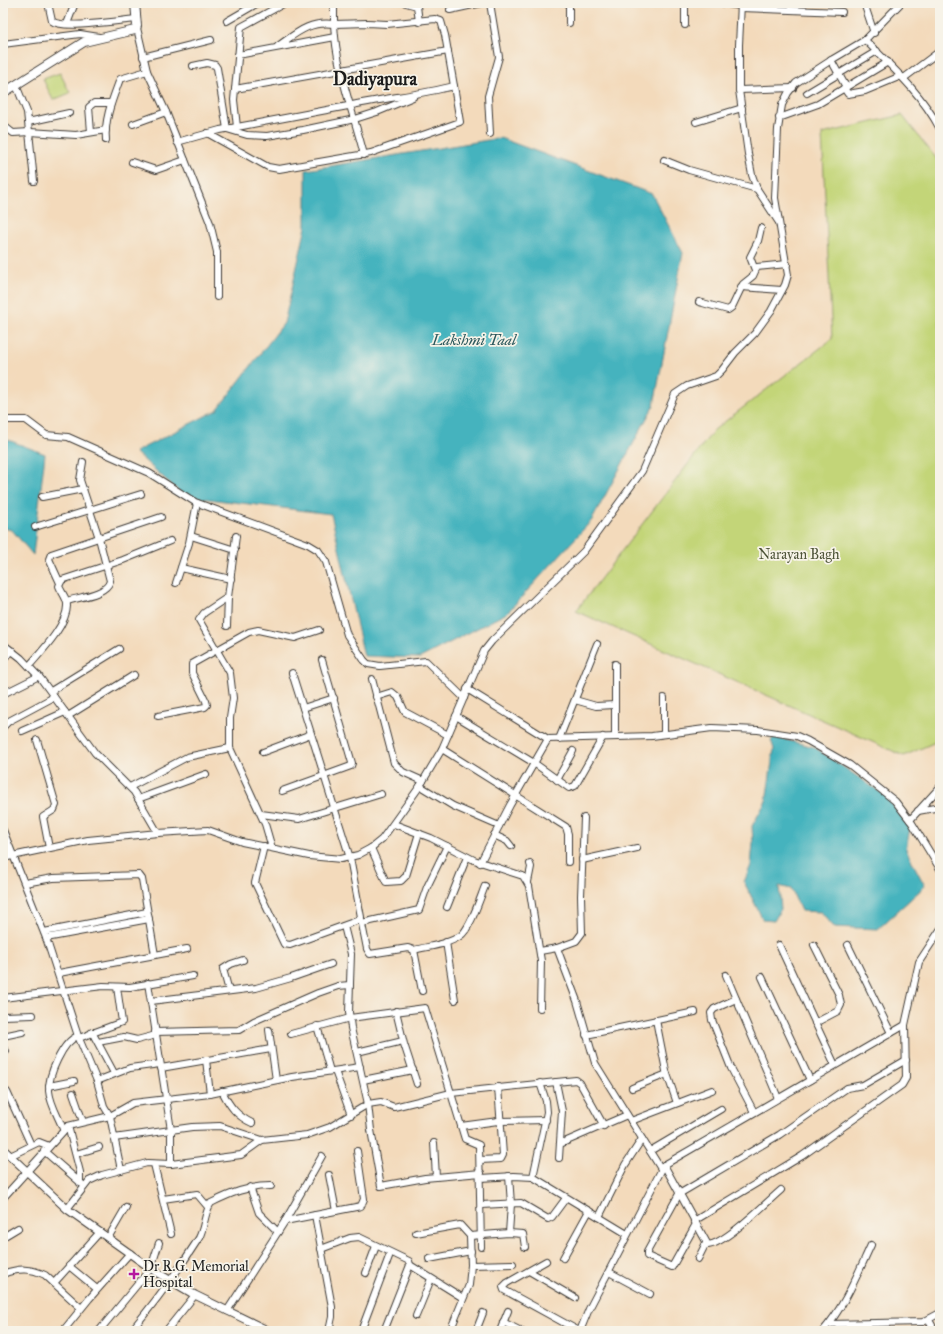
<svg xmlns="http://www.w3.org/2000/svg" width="943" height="1334" font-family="'IM FELL Great Primer',serif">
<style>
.green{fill:#c3d578;stroke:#70784a}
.water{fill:#44b3be;stroke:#30686d}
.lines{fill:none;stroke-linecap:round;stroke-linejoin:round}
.minor-casing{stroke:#3c3834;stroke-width:8}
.tertiary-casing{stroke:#3c3834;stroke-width:9}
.secondary-casing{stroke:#3c3834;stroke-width:10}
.minor{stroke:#fff;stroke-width:6}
.tertiary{stroke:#fff;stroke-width:7}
.secondary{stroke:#fff;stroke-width:8}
.poi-dot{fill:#b5179e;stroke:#f7f3e8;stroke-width:1.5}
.labels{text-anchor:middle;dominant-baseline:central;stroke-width:3.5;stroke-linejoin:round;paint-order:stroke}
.park-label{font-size:14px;fill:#4e5438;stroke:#f7f3e8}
.poi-label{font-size:14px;fill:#1c1c1c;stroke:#f7f3e8;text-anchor:start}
.water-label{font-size:15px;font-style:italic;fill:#2c585d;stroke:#f7f3e8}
.district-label{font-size:18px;font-weight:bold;fill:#1c1c1c;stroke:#f7f3e8}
</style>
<rect width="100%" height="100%" fill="#f7f3e8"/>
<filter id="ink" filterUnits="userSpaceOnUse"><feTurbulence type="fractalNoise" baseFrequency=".025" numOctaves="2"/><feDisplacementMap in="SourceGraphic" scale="8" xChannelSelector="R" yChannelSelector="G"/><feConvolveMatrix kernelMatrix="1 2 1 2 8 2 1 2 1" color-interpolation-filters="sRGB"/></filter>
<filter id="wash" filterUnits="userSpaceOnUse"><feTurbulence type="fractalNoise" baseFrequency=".012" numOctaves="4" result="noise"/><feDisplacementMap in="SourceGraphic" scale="16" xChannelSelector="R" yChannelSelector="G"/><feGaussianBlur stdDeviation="0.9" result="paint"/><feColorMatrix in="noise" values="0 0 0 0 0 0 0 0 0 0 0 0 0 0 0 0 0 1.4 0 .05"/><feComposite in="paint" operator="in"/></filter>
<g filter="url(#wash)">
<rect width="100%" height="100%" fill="#f3dabb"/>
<!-- green -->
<g class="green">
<path d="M60,73L70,93L53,100L43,79Z"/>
<path d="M902,115L940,163V740L904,756L576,611L714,430L832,339L822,134Z"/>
</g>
<!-- water -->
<g class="water">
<path d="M500,138L652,194L683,253L654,405L592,520L507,613L420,658L364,656L331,514L184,496L135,452L217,410L284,323L306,227V170Z"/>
<path d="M3,438L45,454L33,555L12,530L3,528Z"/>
<path d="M775,737L814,747L886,796L910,828L906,850L925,886L878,929L834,927L821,912L801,911L791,889L779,886L781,909L774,921L763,920L744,882L751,865L753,843L752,826L766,801L774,749L771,740Z"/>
</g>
</g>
<g filter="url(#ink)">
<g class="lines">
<defs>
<g id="minor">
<path d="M48,3L52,21C62,30 122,20 137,19"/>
<path d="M406,3L417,6L419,22"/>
<path d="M569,3V23"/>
<path d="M722,3L741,6"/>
<path d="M741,3L739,45V90L748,154L752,175L757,189L778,221"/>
<path d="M864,3L874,33"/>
<path d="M741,8L842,12"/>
<path d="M450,10L482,3"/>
<path d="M227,21L258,3"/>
<path d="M67,24L75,3"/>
<path d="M685,25V3"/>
<path d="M137,28L147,71L166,112L210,223L217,252V297"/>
<path d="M865,40C893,68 921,93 940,129"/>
<path d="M3,44L80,34L99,37"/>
<path d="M278,46C298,32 309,21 334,24V3"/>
<path d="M238,55L335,37"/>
<path d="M143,57L211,40"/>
<path d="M831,60L846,87"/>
<path d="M193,66L207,63L215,65L217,68L227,129L247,135L267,136L303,130L355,119L377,112L413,97"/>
<path d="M904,78L940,51"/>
<path d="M16,85L27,112L34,181"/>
<path d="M844,88L848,94L865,91L901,76"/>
<path d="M235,89L448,51"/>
<path d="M739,90L793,88"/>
<path d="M807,93L877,51"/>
<path d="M779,118L818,104L888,62"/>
<path d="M28,122L69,113"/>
<path d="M696,122L742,108"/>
<path d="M133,124L166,112"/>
<path d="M3,125L13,133L30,132L76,135L106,130"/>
<path d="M237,127L234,100L241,27L285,3"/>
<path d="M91,132L89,107L94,103H111"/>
<path d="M207,133L268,167L279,169L371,153L460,122L454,86"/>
<path d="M490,134L488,96L499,57L490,3"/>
<path d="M106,140C104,119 113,98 120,79L147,71"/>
<path d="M177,142L220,130L237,127L348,106C384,98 419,95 454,86L445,35L441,21L435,19L387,24L368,23L334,24C336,69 353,111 364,155"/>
<path d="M664,160L689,170L757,189"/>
<path d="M132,162L156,170L185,160"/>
<path d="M755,270L750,257L758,241L761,228"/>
<path d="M741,287L782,290"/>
<path d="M699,302L728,310L732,307L743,284L753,276L757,267L787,264"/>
<path d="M3,420H26L46,435L68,437L149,473L195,502L308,544L318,550L326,562L347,635L364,660L368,664L380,666L426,661L464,698"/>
<path d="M42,497L83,489"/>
<path d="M35,527L141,494"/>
<path d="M191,536L235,550"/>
<path d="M236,536L228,597L204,613L199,620L230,673L233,698L230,718V748L265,824L272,848"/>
<path d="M181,568L231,579"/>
<path d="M60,583L49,559L51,554L161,517"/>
<path d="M176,583L189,543L197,503"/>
<path d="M67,601C79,597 106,595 110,581L99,538L80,480L83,462"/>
<path d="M227,626L228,597"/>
<path d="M3,644L21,658L41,679L95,753L134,792L158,833"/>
<path d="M3,658L13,651"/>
<path d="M615,664V737"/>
<path d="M29,666C41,652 67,625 67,606C68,599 61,592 59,586L62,580L123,560L170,541"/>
<path d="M372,679L394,763L403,772L423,781"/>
<path d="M467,689L548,739L652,736L712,728L758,730L797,736L808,741L850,765L895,801L912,823L940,869"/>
<path d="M51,691L119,649"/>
<path d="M3,694L39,676"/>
<path d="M376,697L392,692L398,697L405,712L448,735"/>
<path d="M664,698V734"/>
<path d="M575,700L596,706L615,705"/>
<path d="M303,708L334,698"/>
<path d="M68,716L134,675"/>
<path d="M158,716L205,707L207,705L206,701L192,673V664L249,632L258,630L295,638L319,630"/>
<path d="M456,716L534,763L569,788L575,786L603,737"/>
<path d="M3,727L9,721L54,697"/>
<path d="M22,731L65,712"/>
<path d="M559,739L597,644"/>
<path d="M37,740L56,805L54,810L43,817L49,848"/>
<path d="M442,749L566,827L568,834V862"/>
<path d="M263,752L311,734"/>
<path d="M557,780L573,751"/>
<path d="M420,786L453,806L499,826"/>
<path d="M130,787L187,757L230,748"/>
<path d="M282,791L351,766L352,763L322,660"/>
<path d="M138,799L206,774"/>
<path d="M918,811L940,807"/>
<path d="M261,814L299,819L381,794"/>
<path d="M910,820L940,787"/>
<path d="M394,824L431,838L474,860L523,876L529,886L541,961L540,1008"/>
<path d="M3,830L46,938L78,1036L97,1081L104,1106L110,1116L121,1170"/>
<path d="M494,835L507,841L511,846"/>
<path d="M264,846L255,883L284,944L290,945L359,920L361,917L350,858L292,673"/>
<path d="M371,848L386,882L401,881L406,876L419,833"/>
<path d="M3,858L88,840L158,833L208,830L242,842L309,856L341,859L358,855L371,848L382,839L420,786L442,749L484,651L492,641L584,551L642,471L675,394L687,386L716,376L722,370L735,353L755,333L771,311L785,285L788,275L775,198L778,129L782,105L788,93L796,83L833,59L865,40L901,3"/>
<path d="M582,860L637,848"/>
<path d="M480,863L510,805L548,739"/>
<path d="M528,882L531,867L530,864"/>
<path d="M25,883L53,878L139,875L142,879L155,955"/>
<path d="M447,907L467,857"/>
<path d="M361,919L367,949L370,954L408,948L414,950L422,991"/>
<path d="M362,923L419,910L427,887L447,846"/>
<path d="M344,926L351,954L349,1012L351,1028L368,1104L371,1130L381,1186L425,1178L481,1173"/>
<path d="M44,932L147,912"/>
<path d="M46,938L149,919"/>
<path d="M446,942L455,1000"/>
<path d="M779,945L835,1065"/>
<path d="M814,945L839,995L841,1005L838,1011L815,1023"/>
<path d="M848,945L891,1033"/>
<path d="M557,948L576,941L582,933L581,896L584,818"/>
<path d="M414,950C429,946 447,945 460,936C470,930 480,898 485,886"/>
<path d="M540,951L557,948L577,1001L595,1063L661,1169"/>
<path d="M59,973L187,949"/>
<path d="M726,975L778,1098"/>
<path d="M762,977L810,1080"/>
<path d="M148,983L171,1130V1164"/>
<path d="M229,991L223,969L231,964L243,960"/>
<path d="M3,998L103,986L130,987L193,976"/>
<path d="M736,999L714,1009L711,1013L712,1020L731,1068L754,1112"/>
<path d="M151,1001L256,988L291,978L331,964"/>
<path d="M396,1011L404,1044L417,1084"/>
<path d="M3,1016L33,1015"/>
<path d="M656,1020L666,1071L677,1103"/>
<path d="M317,1026L330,1071"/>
<path d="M269,1030L276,1080"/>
<path d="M92,1032L114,1073"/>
<path d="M155,1032L239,1030L254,1021L318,993L338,986L350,985"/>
<path d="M291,1034L350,1018L425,1008L465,1139L479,1145L481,1247"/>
<path d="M586,1035L695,1012"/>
<path d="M3,1036L22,1032"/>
<path d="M79,1038L122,1022L117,987"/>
<path d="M98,1042L124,1037L137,1040L156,1035"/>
<path d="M3,1052L6,1051"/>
<path d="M357,1052L403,1041"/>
<path d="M206,1060L210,1094"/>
<path d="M161,1068L271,1049"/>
<path d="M335,1071L351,1115"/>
<path d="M363,1080L413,1070"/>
<path d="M97,1081L130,1068L160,1064"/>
<path d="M556,1082L562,1111L559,1158"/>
<path d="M49,1086L74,1081"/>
<path d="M632,1088L667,1074"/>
<path d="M222,1091C230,1107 237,1116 252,1123"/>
<path d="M7,1092L31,1145"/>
<path d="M73,1093L83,1122"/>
<path d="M631,1121L712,1090"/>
<path d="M68,1126L80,1172V1183"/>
<path d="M461,1126L498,1121L546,1120"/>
<path d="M63,1129C59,1118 50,1104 49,1091C48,1075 63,1041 78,1036"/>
<path d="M114,1138L192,1127L220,1126L262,1140"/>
<path d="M434,1143L436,1177"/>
<path d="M560,1144L627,1115"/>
<path d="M44,1151L82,1184"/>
<path d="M650,1151L721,1109"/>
<path d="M76,1154L99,1147"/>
<path d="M10,1156L39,1142L49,1146"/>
<path d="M480,1160L501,1159L503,1155L498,1087"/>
<path d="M154,1164L171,1234"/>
<path d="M664,1165L708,1245C725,1244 767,1202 781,1190"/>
<path d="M329,1175L336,1211"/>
<path d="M509,1176L511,1204L509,1233"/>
<path d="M533,1177L547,1112L546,1101L540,1083"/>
<path d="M481,1178L514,1176L533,1177L627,1234"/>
<path d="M250,1187L259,1213L278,1232"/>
<path d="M3,1198L68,1126L110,1116L133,1103L210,1094L292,1077L360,1067"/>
<path d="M163,1199L197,1194L208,1207"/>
<path d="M481,1205L521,1203L548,1219L552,1217L566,1198"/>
<path d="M67,1209L89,1181L102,1175L147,1163L171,1164L241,1155L262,1140L307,1135L330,1127L368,1104L381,1102L394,1107L451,1093L576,1080L580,1083L604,1126"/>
<path d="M315,1215L332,1307V1317L329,1331"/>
<path d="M599,1217L625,1165L642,1139"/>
<path d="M285,1221L361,1206L364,1199L357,1151"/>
<path d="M694,1221L802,1156L902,1085L906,1078L905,1025"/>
<path d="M696,1224L672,1267L647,1256V1252L679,1194L779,1135L847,1088L863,1085L906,1060"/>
<path d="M416,1233L460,1225L470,1236L509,1233L523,1234L525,1247"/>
<path d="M3,1237L18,1228"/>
<path d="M108,1238L126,1207"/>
<path d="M321,1249L350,1238L359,1237L409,1261L410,1265L463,1298"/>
<path d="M563,1258L589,1211"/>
<path d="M429,1259L471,1251"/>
<path d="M698,1259L706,1243"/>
<path d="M546,1261L507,1283L503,1287L504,1290L579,1331"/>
<path d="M471,1265L513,1264"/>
<path d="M69,1266L97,1289"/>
<path d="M529,1271L575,1298"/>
<path d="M609,1272L650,1294"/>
<path d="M366,1273L376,1246"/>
<path d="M3,1274C19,1268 30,1268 45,1275L81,1308"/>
<path d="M54,1283L100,1232"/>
<path d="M227,1311L285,1221L322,1156"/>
<path d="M416,1316L431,1279"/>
<path d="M929,1320L935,1331"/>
<path d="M503,1322L521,1331"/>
<path d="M829,1324L923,1322L940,1313"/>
<path d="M63,1331L89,1299L130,1253"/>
<path d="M99,1331L151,1268L159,1243"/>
<path d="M131,1331C156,1301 178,1271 199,1238C205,1227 204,1213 211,1203C231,1193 248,1186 271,1186"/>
<path d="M166,1331L195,1295"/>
<path d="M361,1331L390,1254"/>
<path d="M384,1331L410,1265"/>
<path d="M450,1331L469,1285L471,1265L470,1236"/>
<path d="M476,1331L483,1313"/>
<path d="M500,1331L508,1311"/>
<path d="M580,1331L589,1309L664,1165L905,1025L919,962L940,930"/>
<path d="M823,1331C845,1306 857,1275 871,1245"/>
</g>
<path id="tertiary" d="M3,1149L67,1209L156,1272L195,1295L269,1331"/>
<path id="secondary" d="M3,93L84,42L135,30L137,26L135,3"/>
</defs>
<!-- minor casing -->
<use href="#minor" class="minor-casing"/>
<!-- tertiary casing -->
<use href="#tertiary" class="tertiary-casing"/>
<!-- secondary casing -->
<use href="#secondary" class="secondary-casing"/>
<!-- minor -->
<use href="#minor" class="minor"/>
<!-- tertiary -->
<use href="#tertiary" class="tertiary"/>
<!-- secondary -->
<use href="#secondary" class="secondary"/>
</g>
</g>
<!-- markers -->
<path class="poi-dot" d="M132 1268h4v4h4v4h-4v4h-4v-4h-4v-4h4z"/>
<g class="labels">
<!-- park labels -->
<g class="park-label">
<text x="799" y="554">Narayan Bagh</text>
</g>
<!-- poi labels -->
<g class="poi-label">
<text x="143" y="1266">Dr R.G. Memorial<tspan x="143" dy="16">Hospital</tspan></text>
</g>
<!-- water labels -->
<g class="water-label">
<text x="474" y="340">Lakshmi Taal</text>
</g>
<!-- district labels -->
<g class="district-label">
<text x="375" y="79">Dadiyapura</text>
</g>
</g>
<!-- margin -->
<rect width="943" height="1334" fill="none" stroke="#f7f3e8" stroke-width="16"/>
</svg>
